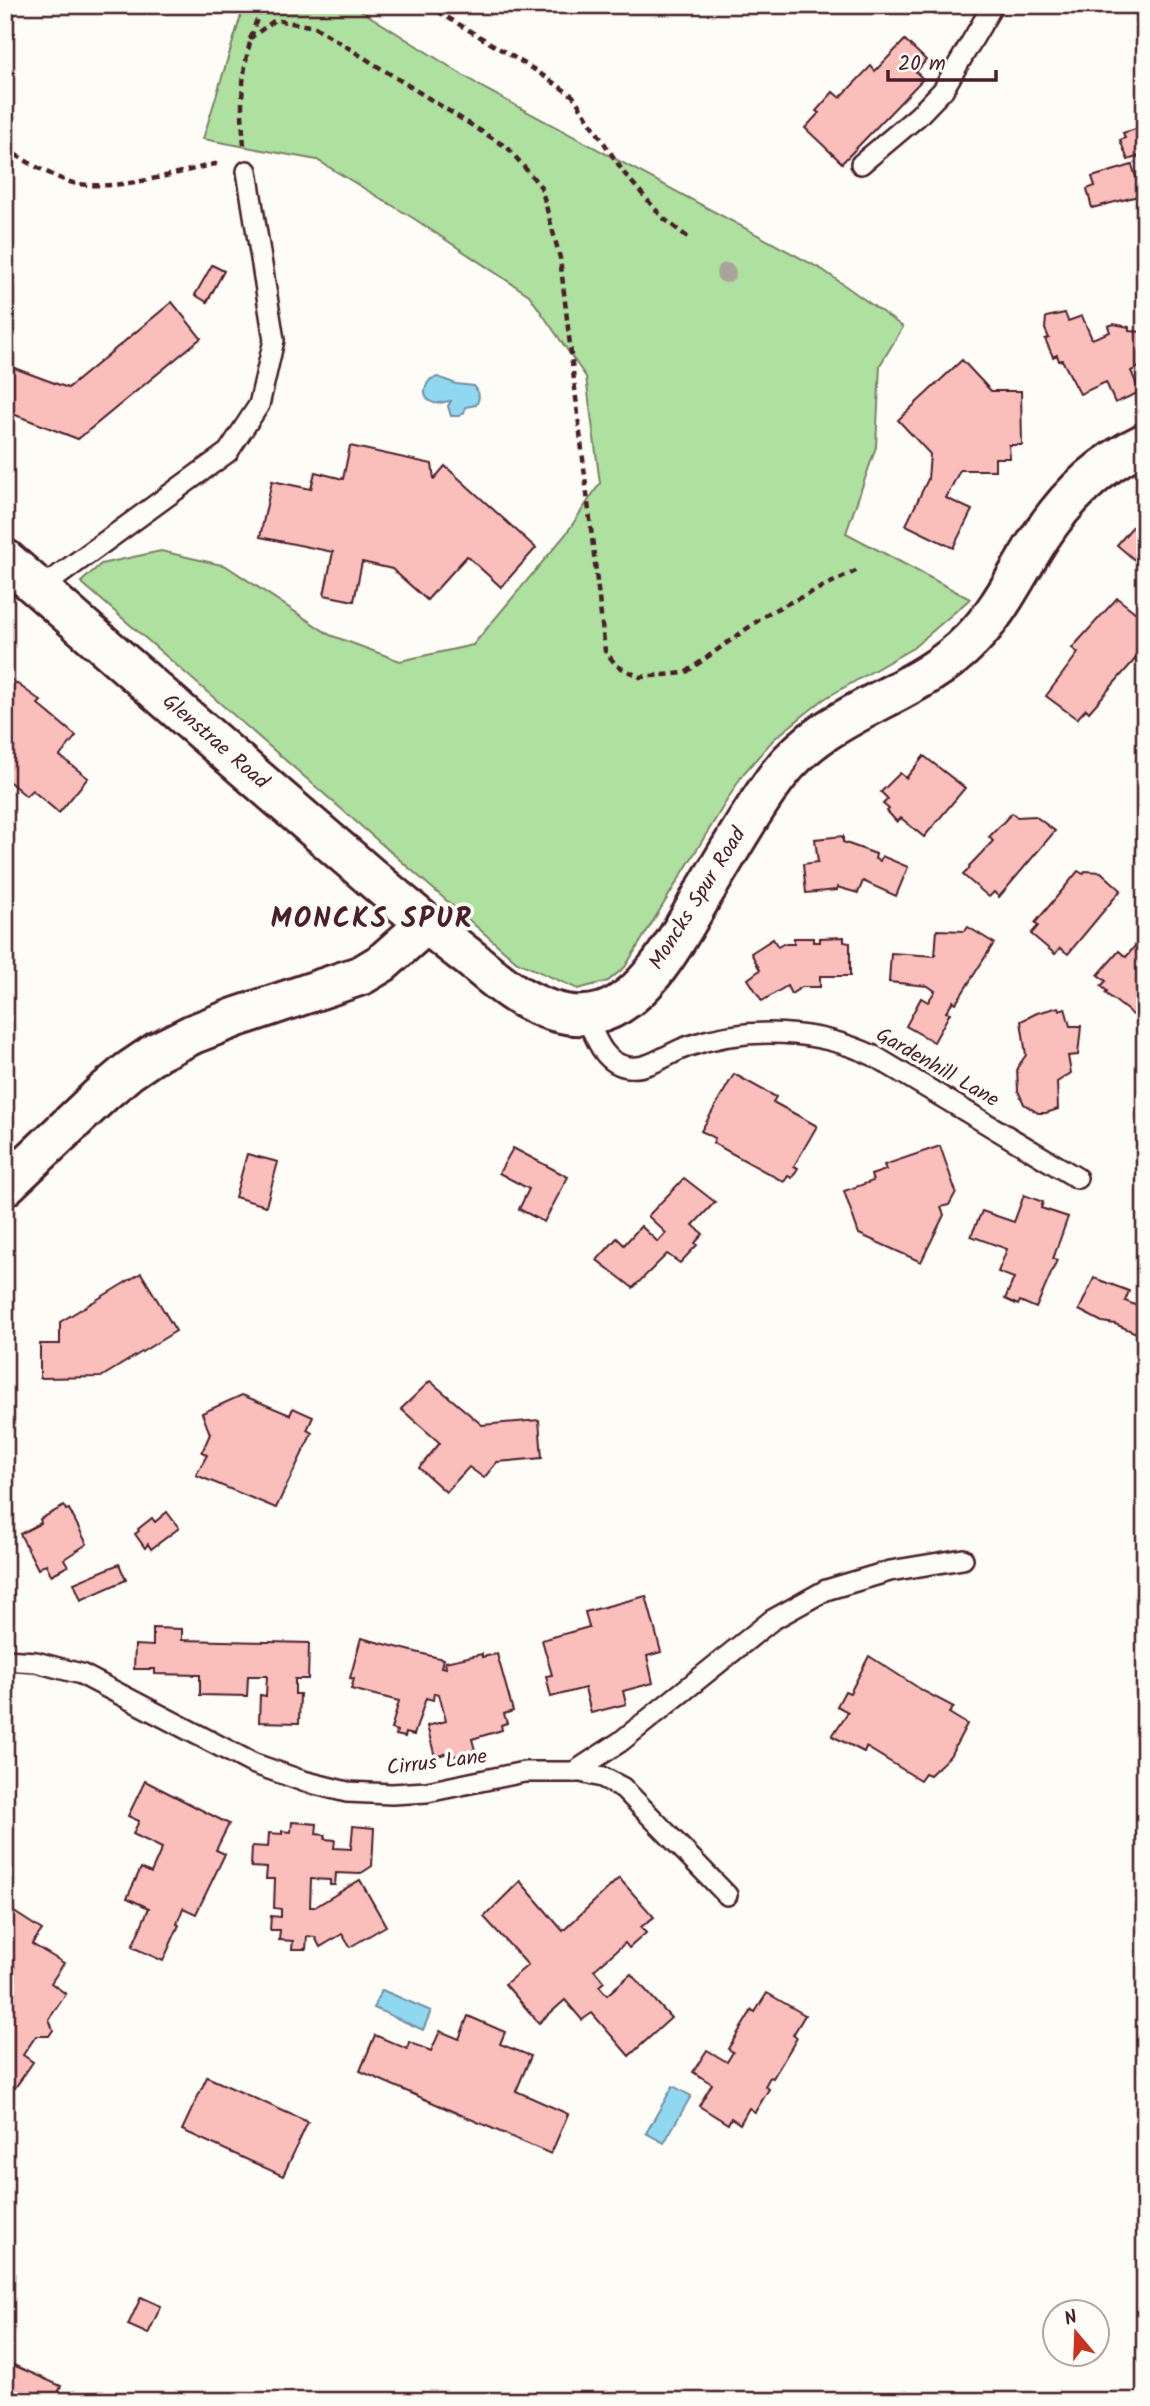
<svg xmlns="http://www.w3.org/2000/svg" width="1150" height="2406" font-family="Kalam,sans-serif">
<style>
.green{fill:#aee0a0;stroke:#7c8066;stroke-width:2}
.water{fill:#8fd8f0;stroke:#738ea1;stroke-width:2}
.building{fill:#fbbfbb;stroke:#4a1f2b;stroke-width:2}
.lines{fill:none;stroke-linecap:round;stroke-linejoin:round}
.lane-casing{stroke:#4a1f2b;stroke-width:24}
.street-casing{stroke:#4a1f2b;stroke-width:44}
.path{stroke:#4a1f2b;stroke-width:4.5;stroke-dasharray:7 5;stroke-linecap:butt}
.lane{stroke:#fdfcf7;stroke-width:19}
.street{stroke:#fdfcf7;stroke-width:38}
.tree{fill:#aba29a}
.labels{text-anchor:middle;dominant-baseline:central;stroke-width:7;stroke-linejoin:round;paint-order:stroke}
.street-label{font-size:21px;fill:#4a1f2b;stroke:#fdfcf7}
.district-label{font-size:28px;font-weight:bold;letter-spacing:2px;fill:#4a1f2b;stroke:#fdfcf7}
</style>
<rect width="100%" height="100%" fill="#fdfcf7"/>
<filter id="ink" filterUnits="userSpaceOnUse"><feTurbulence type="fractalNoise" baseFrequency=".0143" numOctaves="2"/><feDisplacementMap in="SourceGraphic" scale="14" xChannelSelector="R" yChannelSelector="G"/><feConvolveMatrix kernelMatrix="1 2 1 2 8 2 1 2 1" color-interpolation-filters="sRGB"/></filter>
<g filter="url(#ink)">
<!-- green -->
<path class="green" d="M250,5H352L485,89L823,270L903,327L880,365L876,447L846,533L970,599L913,648L824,699L774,739L743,774L625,967L608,981L578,989L517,962L81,582L101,564L161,551L226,566L330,635L400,661L473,645L566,534L600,483L586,377L529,295L413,218L317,160L203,139L243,9Z"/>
<!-- water -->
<g class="water">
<path d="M438,377L456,384L474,386C480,393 480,398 476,405L465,407L464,413L459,416H451L448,406L451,401C445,401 439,404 434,403C422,399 423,387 431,379Z"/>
<path d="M382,1990L431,2011L423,2030L374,2008Z"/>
<path d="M673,2086L691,2096L664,2143L646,2133Z"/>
</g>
<!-- building -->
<g class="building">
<path d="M905,40L926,60L916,72L923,79L842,163L805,128L819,113L816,111L833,92L840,98L871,66L875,71Z"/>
<path d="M1145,126V171L1139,156L1128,160L1120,140L1125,138L1123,133Z"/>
<path d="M1132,165L1142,195L1092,208L1087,189L1095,186L1092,177Z"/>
<path d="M212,265L224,271L207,302L195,295Z"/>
<path d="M172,302L201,338L78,439L5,411L6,365L68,388Z"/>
<path d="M1065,313L1068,321L1082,316L1092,339L1110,332L1108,326L1114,324L1129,327V331L1145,332V367H1139L1131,371L1140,392L1115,403L1106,382L1080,394L1062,360L1059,361L1057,355L1053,357L1045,339L1049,338L1045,329L1046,317Z"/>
<path d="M962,360L991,391H1021L1022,445H1009L1010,458H995V470H960L946,498L972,510L953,548L906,525L928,479L930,454L898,420Z"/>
<path d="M350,446L432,464L434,479L445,466L536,548L501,587L467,556L427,600L392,569L362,562L354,601L324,595L333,552L260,537L272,481L311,489L315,472L343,479Z"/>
<path d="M1139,519L1145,525L1144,568L1117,545Z"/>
<path d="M1117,598L1145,620V643L1136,654L1138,656L1089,712L1086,709L1077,719L1046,696L1078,653L1072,648Z"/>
<path d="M5,675L41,701L38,704L76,736L60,756L88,778L59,813L32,790L26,796L5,778Z"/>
<path d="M924,756L965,788L924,837L901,818L897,822L887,811L889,809L883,804L888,799L881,792L900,773L906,778Z"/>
<path d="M1012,813L1017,817L1035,816L1055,831L999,897L994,892L989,897L963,875L970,868L969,866L993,841L989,837Z"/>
<path d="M843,836V842L876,854L875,859L880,861L882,856L908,867L896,896L863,881L858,893L837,887V890L806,893L803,864L818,862L815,839Z"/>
<path d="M1078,871L1083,874L1085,871L1101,872L1121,890L1068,954L1060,948L1055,954L1031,934L1038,926L1035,923Z"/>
<path d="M968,927L994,943L956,1003L953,1001L946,1012L950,1013L934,1042L906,1026L921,998L928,1002L935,991L928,986L889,982L891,953L935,956L937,930L965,931Z"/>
<path d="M1144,935L1145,1017L1141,1021L1105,993L1107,991L1101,986L1106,981L1098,975L1119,951L1126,957Z"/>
<path d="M844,937V942L850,943V976H820V987H802L791,994L787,986L762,1001L748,979L760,970L751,953L773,939L778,947L783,944H794V938H813V942H820V938Z"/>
<path d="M1059,1007L1060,1010L1065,1008L1070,1026H1081L1078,1055L1068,1056L1071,1073L1057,1082L1058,1109L1046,1113H1038L1024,1104L1018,1091L1017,1068L1026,1055L1021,1021L1037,1013Z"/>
<path d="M734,1074L776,1097L773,1102L817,1126L794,1166L798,1168L792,1178L788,1176L784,1182L713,1143L715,1138L701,1131Z"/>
<path d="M1145,1139V1178L1141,1179L1138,1140Z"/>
<path d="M940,1146L956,1192L949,1205L941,1207L944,1215L921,1262L859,1234L844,1191L873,1181L871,1175L886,1170L884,1165Z"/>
<path d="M513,1148L568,1177L544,1222L519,1209L529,1189L499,1173Z"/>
<path d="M247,1154L278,1162L266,1206L235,1197Z"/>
<path d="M684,1178L715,1202L693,1225L703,1234L695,1243L697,1245L680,1263L667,1254L633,1288L597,1260L617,1238L624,1245L641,1226L658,1242L666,1233L648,1216Z"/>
<path d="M1024,1195L1043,1202L1041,1208L1068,1217L1053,1259L1057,1260L1036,1308L1020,1301L1018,1305L1005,1299L1014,1278L998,1272L1007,1249L971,1236L982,1211L1014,1222Z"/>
<path d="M141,1273L176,1331L101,1377L40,1378V1344H60V1322Z"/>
<path d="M1094,1278L1129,1291L1125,1301L1145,1309V1334L1141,1335L1115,1324L1102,1322L1079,1310Z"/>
<path d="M430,1381L482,1425L539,1420L542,1458L497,1462L484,1478L469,1467L446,1492L419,1468L440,1443L401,1409Z"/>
<path d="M242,1395L290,1415L293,1408L313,1417L307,1430L312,1433L276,1508L196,1475L207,1455L202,1452L210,1434L202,1413Z"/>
<path d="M64,1506L66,1510L69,1509L87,1544L64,1559L68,1566L51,1575L46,1564L38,1569L20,1534L41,1523L40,1519Z"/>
<path d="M167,1512L179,1528L151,1549L148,1544L145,1548L135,1534L139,1531L138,1529L152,1518L155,1522Z"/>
<path d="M119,1564L126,1580L81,1600L74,1583Z"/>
<path d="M646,1596L661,1652L647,1656L653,1683L623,1691L626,1704L591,1713L585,1688L551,1697L546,1676L552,1675L542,1640L589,1627L585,1612Z"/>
<path d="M153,1628L182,1629V1640L309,1643L308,1679H295V1694H300L299,1723L259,1722L260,1695L266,1696L267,1676H248L247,1696L200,1695V1675L155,1674V1669H134L135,1645L153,1646Z"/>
<path d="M361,1638L443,1659L441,1667L446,1668L445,1662L482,1654V1657L497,1654L513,1711L504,1714L507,1723L501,1725L502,1730L472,1739L475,1750L452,1757L451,1752L435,1757L427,1726L446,1721L439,1694L434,1693L433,1700L426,1698L414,1735L406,1733L405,1737L396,1735L397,1731L391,1729L399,1701L351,1689L354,1679L350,1678Z"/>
<path d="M869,1656L925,1692L954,1707L949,1713L967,1724L950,1756L930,1775L925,1773L920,1780L866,1747L864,1752L832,1736L848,1712L837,1706L845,1691L850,1693Z"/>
<path d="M145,1781L229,1824L216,1850L225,1854L196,1914L183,1908L177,1924L179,1925L163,1961L132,1947L149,1908L127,1898L141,1868L151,1873L162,1848L133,1834L139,1821L128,1816Z"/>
<path d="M292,1822L317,1824L316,1834L325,1835V1839L335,1840L334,1848L351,1849L353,1826L374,1828L372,1866L360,1874L336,1873L335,1885H330V1880L311,1879L310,1907H315L360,1880L386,1926L350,1947L342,1934L320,1947L315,1937L307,1936L306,1949H292L293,1941L279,1940L280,1930H270L271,1916L281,1917V1909L274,1908L275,1879H266L267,1868L251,1867L252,1846L268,1847L269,1833L282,1834V1831L291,1832Z"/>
<path d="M619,1878L654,1917L641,1927L646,1933L629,1948L625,1943L594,1970L604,1982L599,1986L607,1995L631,1974L671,2018L629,2056L592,2013L582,2020L565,2000L539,2023L505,1984L528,1965L484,1917L520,1881L563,1931Z"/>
<path d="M8,1908L42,1930L32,1944L64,1963L51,1983L66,1994L49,2019L53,2030L49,2036H36L23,2055L33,2062L15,2088L11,2085L6,2092L5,1912Z"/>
<path d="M767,1993L805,2015L793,2035L797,2038L773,2078L770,2077L765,2086L769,2089L755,2112L749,2108L740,2124L731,2118L728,2124L699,2106L712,2084L693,2072L707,2050L727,2062L733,2052L728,2049L752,2010L755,2012Z"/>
<path d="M468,2016L505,2032L500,2044L531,2056L516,2091L568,2114L551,2154L360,2071L375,2035L407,2049L409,2042L431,2051L440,2031L459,2039Z"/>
<path d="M207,2077L308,2122L283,2176L182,2130Z"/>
<path d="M141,2297L161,2306L148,2334L128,2325Z"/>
<path d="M11,2364L61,2386L55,2401H5V2366L9,2368Z"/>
</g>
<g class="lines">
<defs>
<g id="lane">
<path d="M861,164L918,116L943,90L993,5"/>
<path d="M40,589L228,452L259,405L274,340L247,171"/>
<path d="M586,1016C595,1036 603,1064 629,1067C649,1070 670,1052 689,1046C748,1026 817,1029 874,1056L1077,1178"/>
<path d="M5,1660L36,1662L81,1674L252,1763L303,1781L347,1792L392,1794L427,1792L524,1772H581L602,1777L623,1788L727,1895"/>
<path d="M574,1772L620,1742L772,1620L826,1590L890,1571L963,1559"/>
</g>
<g id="street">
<path d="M5,559C120,659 234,760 350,859C389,893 429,927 471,959C487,972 503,987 521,997C546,1011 574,1021 603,1012C649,996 680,934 703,894C728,854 750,812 779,774C830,708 915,698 971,640C1001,610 1018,571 1041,536C1067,496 1102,463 1145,443"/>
<path d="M5,1186L103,1093L129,1071L157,1052L193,1034L237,1017L362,975L382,963L426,924"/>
</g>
</defs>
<!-- lane casing -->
<use href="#lane" class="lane-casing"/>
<!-- street casing -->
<use href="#street" class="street-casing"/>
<!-- path -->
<g class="path">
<path d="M427,5L535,70L573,96L624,173L663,218L690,239"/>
<path d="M249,39L275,20L315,27L508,148L541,187L560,258L605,651L617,666L640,677L685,673L770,612L860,569"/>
<path d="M244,145C239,92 243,55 262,5"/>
<path d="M5,148C20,158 61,182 78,184C124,190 170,174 215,164L220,165"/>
</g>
<!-- lane -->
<use href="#lane" class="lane"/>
<!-- street -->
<use href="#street" class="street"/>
</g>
<!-- trees -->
<circle class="tree" cx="726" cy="273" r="10"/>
</g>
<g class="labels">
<!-- street labels -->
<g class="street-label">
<text transform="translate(215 742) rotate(41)">Glenstrae Road</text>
<text transform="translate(698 899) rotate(-58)">Moncks Spur Road</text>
<text transform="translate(937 1068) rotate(30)">Gardenhill Lane</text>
<text transform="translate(437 1763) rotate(-7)">Cirrus Lane</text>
</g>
<!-- district labels -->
<g class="district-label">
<text x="372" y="919">MONCKS SPUR</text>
</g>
</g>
<!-- margin -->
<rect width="1150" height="2406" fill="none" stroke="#fdfcf7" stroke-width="28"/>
<rect x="14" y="14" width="1122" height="2378" fill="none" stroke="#4a1f2b" stroke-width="2.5" filter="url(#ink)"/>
<!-- north arrow -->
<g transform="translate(1076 2333) rotate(341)"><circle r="33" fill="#fdfcf7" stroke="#b5a4a5" stroke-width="2"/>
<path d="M0-5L12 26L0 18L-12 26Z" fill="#c8321e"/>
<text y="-10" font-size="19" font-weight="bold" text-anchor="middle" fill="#4a1f2b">N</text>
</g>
<!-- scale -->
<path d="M888 70v10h108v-10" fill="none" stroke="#4a1f2b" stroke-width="3.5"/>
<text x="898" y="70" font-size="21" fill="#4a1f2b" stroke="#fdfcf7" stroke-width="5" paint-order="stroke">20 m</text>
</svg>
